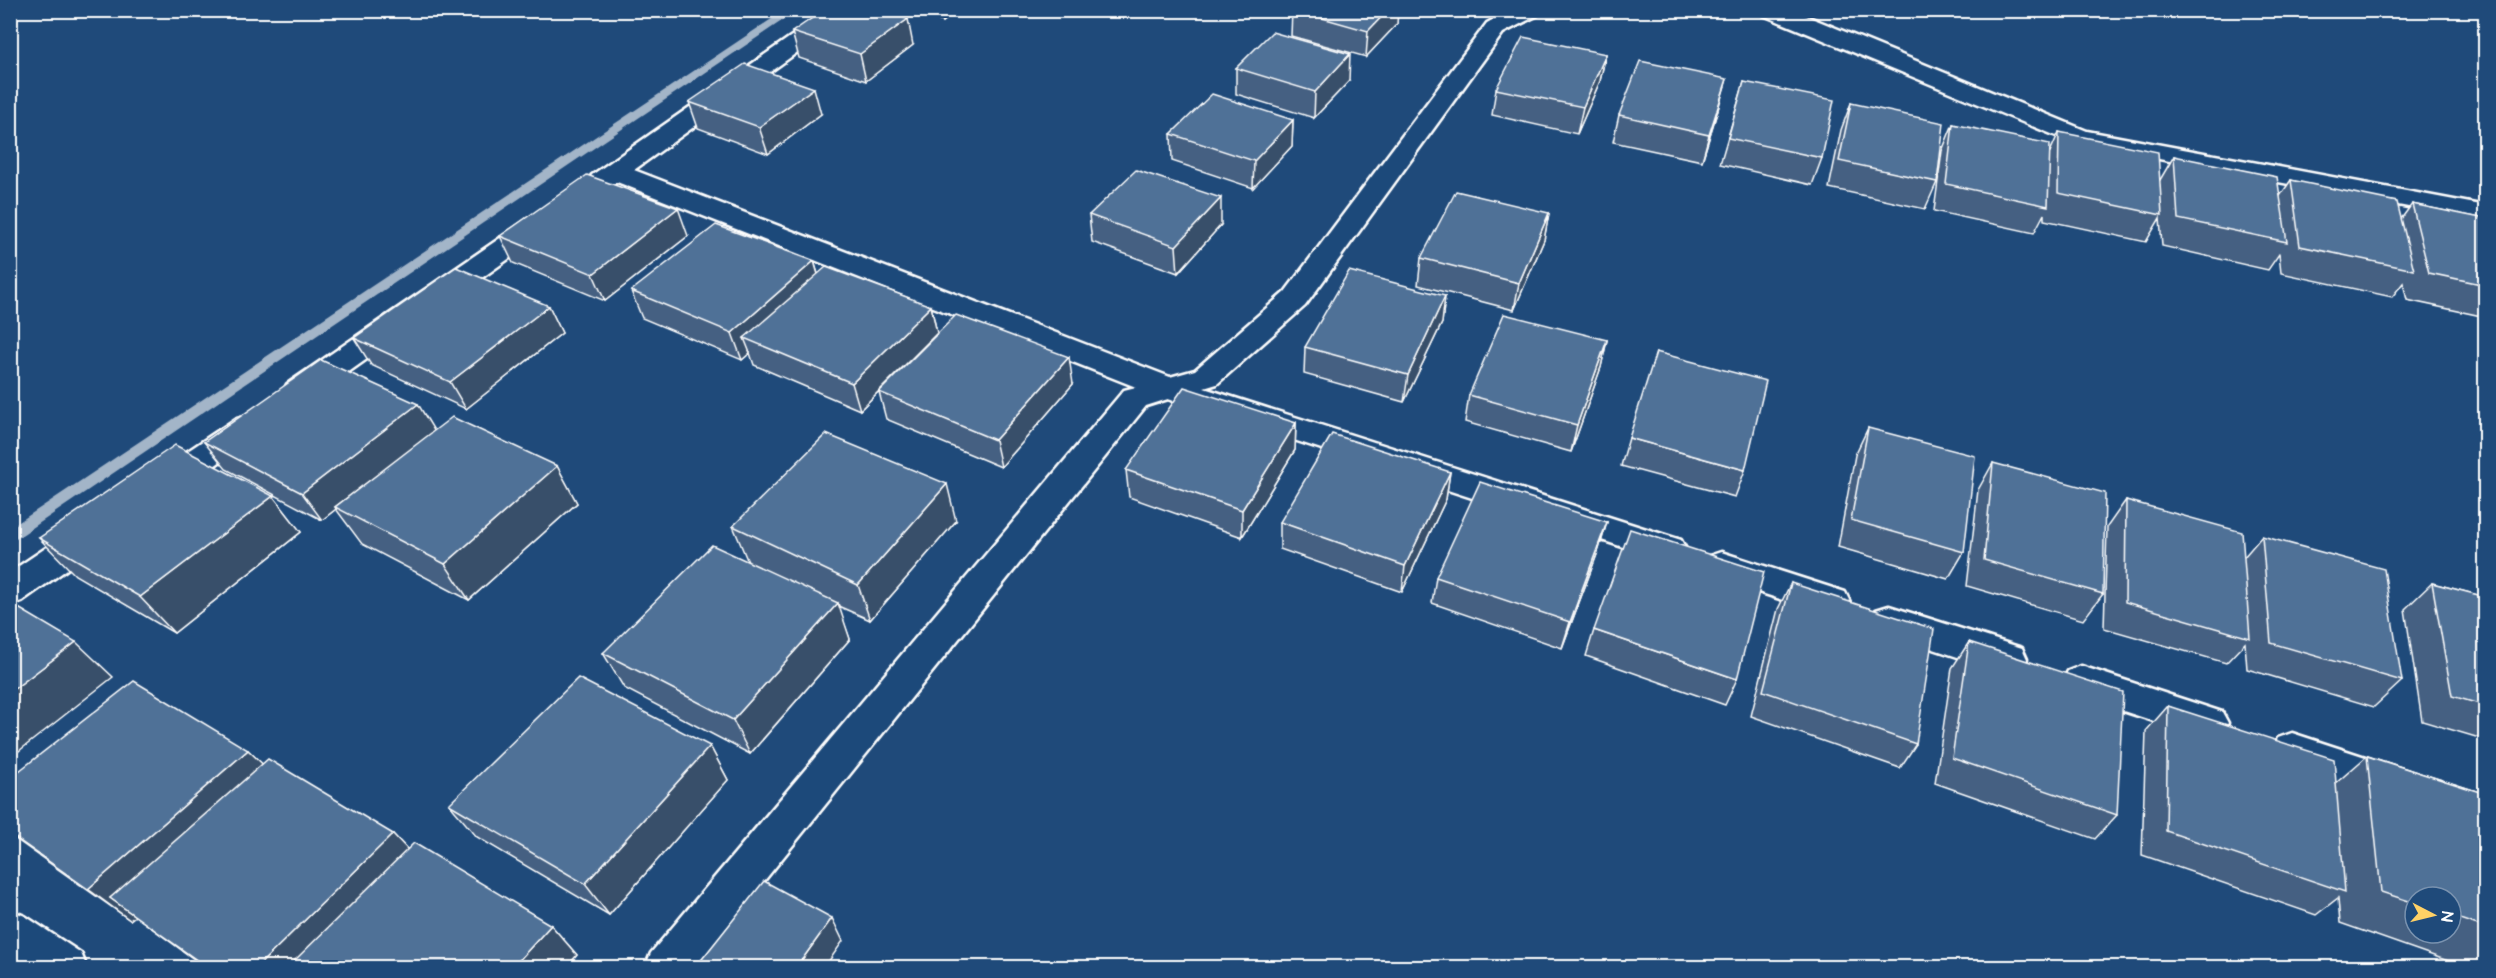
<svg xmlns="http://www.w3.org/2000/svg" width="2496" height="978" font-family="'Architects Daughter',sans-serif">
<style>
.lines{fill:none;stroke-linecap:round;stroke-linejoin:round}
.stream{fill:#a3b5c8;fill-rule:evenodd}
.minor-casing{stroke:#fff;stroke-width:5}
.tertiary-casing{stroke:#fff;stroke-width:5}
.minor{fill:#1f4a7a;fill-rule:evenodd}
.tertiary{fill:#1f4a7a;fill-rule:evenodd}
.wall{fill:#456182;stroke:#fff;stroke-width:1.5;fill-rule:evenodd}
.shaded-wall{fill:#384f6a;stroke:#fff;stroke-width:1.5}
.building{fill:#507197;stroke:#fff;stroke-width:1.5}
</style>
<rect width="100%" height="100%" fill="#1f4a7a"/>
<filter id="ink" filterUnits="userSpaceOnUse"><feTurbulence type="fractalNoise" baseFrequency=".0167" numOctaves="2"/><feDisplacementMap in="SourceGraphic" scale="12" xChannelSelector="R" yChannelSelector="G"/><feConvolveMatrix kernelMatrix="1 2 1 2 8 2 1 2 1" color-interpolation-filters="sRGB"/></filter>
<g filter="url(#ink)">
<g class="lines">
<!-- stream -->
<path class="stream" d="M785,10H798L10,543V528Z"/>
<defs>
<g id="minor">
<path d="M829,10H856L634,170L1170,377L1195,370L1285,292L1487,23L1511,10H1541L1538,15L1503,33L1305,306L1217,384L1204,388L1681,540L1686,549L1681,558L1669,562L1168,399L1146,406L694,968H645L651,953L1124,390L1136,387L617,182L601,189L592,187L588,181L592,175Z"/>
<path d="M541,215L551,217L555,223L551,229L309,400L298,403L287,400L283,392L287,384L531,217Z"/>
<path d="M248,415L259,418L264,426L259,434L176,493L164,496L152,493L148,484L152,475L237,418Z"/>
<path d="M95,519L107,523L112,532L107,541L22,601L10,605V572L83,523Z"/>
<path d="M1721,552L1845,592L1850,602L1845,612L1832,616L1709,576L1704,566L1709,556Z"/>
<path d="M1889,606L2022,648L2027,659L2022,670L2009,674L1876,630L1871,620L1876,610Z"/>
<path d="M2081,666L2222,712L2228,723L2222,734L2209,739L2068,693L2062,682L2068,671Z"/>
<path d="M2292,733L2408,771L2414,783L2408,795L2394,800L2278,762L2273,750L2278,738Z"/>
<path d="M10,910L25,916L81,953L87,968H29L10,955Z"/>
</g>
<path id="tertiary" d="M1760,10H1792L2087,131L2486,206V222L2071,142L1763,15Z"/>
</defs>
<!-- minor casing -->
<use href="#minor" class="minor-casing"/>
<!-- tertiary casing -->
<use href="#tertiary" class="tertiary-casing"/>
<!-- minor -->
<use href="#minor" class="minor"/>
<!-- tertiary -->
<use href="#tertiary" class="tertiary"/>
</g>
<!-- wall -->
<g class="wall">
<path d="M905,10H958L943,22Z"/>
<path d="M1292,10H1398L1397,24L1366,57L1291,36Z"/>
<path d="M792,32L913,45L866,81L799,58Z"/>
<path d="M1606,54L1600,81L1577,134L1492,115L1496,89Z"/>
<path d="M1236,68L1349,81L1314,118L1236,94Z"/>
<path d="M1744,82L1822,158L1812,185L1720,164Z"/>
<path d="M689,102L821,114L768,154L698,128Z"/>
<path d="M1851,103L1937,182L1925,209L1829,188L1841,130Z"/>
<path d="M1719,106L1702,161L1613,142L1619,115Z"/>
<path d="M1293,120L1292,146L1253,188L1172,161L1171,134Z"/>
<path d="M1953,124L2050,152L2059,132L2160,180L2174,156L2280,196L2291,180L2401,219L2412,204L2486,219V317L2407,300L2403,283L2392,297L2281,273L2279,254L2268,270L2162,246L2160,218L2146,242L2044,220V214L2034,233L1934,211L1942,151Z"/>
<path d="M1549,213L1544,240L1514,310L1418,285L1421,258Z"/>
<path d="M1089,215L1221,225L1178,273L1092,242Z"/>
<path d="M500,236H688L605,301L513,263Z"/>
<path d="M814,261L818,274L931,306L937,333L860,410L754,365L750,353L742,360L642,318L631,291Z"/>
<path d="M1445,296L1442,323L1404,402L1304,374L1305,347Z"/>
<path d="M549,306L562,333L466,409L371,365L354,338Z"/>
<path d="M1607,340L1601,367L1571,452L1465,422L1469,395Z"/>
<path d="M1073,384L1001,467L886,419L879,392Z"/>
<path d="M1296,423L1295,450L1242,537L1129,497L1126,470Z"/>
<path d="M1868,428L1964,552L1948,579L1838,547L1855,455Z"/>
<path d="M434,431L557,466L577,503L469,600L362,544L336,509L322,520L226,469L204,442Z"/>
<path d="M1629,438L1745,470L1735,497L1621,466Z"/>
<path d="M1993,463L2103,594L2083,620L1967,586L1978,490Z"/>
<path d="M1450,472L1446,499L1402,592L1280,549V522Z"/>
<path d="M273,496L301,532L174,633L75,575L39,538Z"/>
<path d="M2126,500L2244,557L2262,536L2402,681L2374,707L2247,669L2245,643L2226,663L2104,628L2107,527Z"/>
<path d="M956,521L870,620L838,606L850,639L750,754L624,688L603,653L748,562L733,526Z"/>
<path d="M1607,522L1599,549L1562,648L1432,603L1436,577Z"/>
<path d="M1791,583L1916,744L1900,768L1751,716L1778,609Z"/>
<path d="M2432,583L2486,597V740L2422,721L2405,609Z"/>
<path d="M1594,630L1737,679L1725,705L1586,656Z"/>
<path d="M1969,642L2117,815L2095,839L1935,783L1952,668Z"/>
<path d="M2168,706L2336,783L2367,756L2486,794V968H2468L2340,923L2338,898L2316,915L2142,855L2146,731ZM2415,897H2451V933H2415Z"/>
<path d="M710,746L728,780L609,915L477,837L449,804Z"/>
<path d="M248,750L262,764L393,834L407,849L551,925L577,955L566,968H206L135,916L130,920L10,835V778Z"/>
</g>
<!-- shaded-wall -->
<g class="shaded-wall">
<path d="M940,10H958L943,22Z"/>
<path d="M1388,10H1398L1397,24L1366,57L1368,31Z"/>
<path d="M908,19L913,45L866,81L860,54Z"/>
<path d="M1350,54L1349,81L1314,118L1315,92Z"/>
<path d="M1606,54L1600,81L1577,134L1583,107Z"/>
<path d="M1727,79L1719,106L1702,161L1709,135Z"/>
<path d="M814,88L821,114L768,154L759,127Z"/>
<path d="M1293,120L1292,146L1253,188L1254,161Z"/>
<path d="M1221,198V225L1178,273L1176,246Z"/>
<path d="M678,208L688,236L605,301L593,274Z"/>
<path d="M1549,213L1544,240L1514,310L1519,283Z"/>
<path d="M814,261L822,288L744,338L750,353L742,360L732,333Z"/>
<path d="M1445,296L1442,323L1404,402L1408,375Z"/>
<path d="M549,306L562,333L466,409L450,382Z"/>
<path d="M931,306L937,333L860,410L852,383Z"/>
<path d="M1607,340L1601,367L1571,452L1577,425Z"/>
<path d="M1069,357L1073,384L1001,467L995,440Z"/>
<path d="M418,404L435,432L335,507L336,509L322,520L302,493Z"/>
<path d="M1296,423L1295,450L1242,537V510Z"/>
<path d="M557,466L577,503L469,600L445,564Z"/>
<path d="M1450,472L1446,499L1402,592L1405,566Z"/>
<path d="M947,484L956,521L870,620L858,585Z"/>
<path d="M273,496L301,532L174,633L140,597Z"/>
<path d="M1607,522L1599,549L1562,648L1570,622Z"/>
<path d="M838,603L850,639L750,754L733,720Z"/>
<path d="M76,642L113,677L10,758V692Z"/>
<path d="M710,746L728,780L609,915L585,884Z"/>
<path d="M248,750L282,783L110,898L135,916L130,920L88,889Z"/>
<path d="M393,834L423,866L323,968H256Z"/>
<path d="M832,918L843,941L824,968H796Z"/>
<path d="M551,925L577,955L566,968H512Z"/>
</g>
<!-- building -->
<g class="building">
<path d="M824,10H880L908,19L860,54L792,32Z"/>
<path d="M1294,10H1388L1368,31Z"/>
<path d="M1272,32L1350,54L1315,92L1236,68Z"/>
<path d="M1523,37L1606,54L1583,107L1496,89Z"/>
<path d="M1640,61L1727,79L1709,135L1619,115Z"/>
<path d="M745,64L814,88L759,127L689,102Z"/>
<path d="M1744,82L1834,100L1822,158L1728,138Z"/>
<path d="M1212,94L1293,120L1254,161L1171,134Z"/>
<path d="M1851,103L1944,123L1937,182L1839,161Z"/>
<path d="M1953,124L2050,144L2048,206L1946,184Z"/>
<path d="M2059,132L2158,152L2162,215L2058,193Z"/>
<path d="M2174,156L2277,177L2287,242L2178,219Z"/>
<path d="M1136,170L1221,198L1176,246L1089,215Z"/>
<path d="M587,175L678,208L593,274L500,236Z"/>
<path d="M2291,180L2397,202L2414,270L2300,246Z"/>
<path d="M1456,191L1549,213L1519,283L1421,258Z"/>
<path d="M2412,204L2486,219V285L2429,273Z"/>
<path d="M716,225L814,261L732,333L631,291Z"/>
<path d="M456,267L549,306L450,382L354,338Z"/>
<path d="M826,267L931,306L852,383L744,338Z"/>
<path d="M1349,271L1445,296L1408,375L1305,347Z"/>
<path d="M1504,314L1607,340L1577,425L1469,395Z"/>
<path d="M956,315L1069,357L995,440L879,392Z"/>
<path d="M1656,352L1766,381L1745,470L1629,438Z"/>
<path d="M321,360L418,404L302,493L204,442Z"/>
<path d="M1184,387L1296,423L1242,510L1126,470Z"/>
<path d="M452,417L557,466L445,564L335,507Z"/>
<path d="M1868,428L1975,456L1964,552L1851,520Z"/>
<path d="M826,434L947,484L858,585L733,526Z"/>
<path d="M1332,434L1450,472L1405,566L1280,522Z"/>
<path d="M175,445L273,496L140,597L39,538Z"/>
<path d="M1993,463L2105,493L2103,594L1984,560Z"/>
<path d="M1480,482L1607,522L1570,622L1436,577Z"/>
<path d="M2126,500L2242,532L2250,638L2125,602Z"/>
<path d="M1630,529L1764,572L1737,679L1594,630Z"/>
<path d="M2262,536L2384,569L2402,681L2271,643Z"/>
<path d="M712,545L838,603L733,720L603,653Z"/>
<path d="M1791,583L1934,629L1916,744L1763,691Z"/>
<path d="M2432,583L2486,597V706L2452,696Z"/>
<path d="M10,603L76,642L10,692Z"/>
<path d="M1969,642L2123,692L2117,815L1952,758Z"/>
<path d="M578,678L710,746L585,884L449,804Z"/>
<path d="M134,681L248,750L88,889L10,834V778Z"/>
<path d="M2168,706L2334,759L2345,892L2166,831Z"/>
<path d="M2367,756L2486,794V928L2451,916V897H2415V903L2381,892Z"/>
<path d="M268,759L393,834L256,968H208L110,898Z"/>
<path d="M414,843L551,925L512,968H287Z"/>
<path d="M764,881L832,918L796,968H695Z"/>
</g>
</g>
<!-- margin -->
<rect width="2496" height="978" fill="none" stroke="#1f4a7a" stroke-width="36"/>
<rect x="18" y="18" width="2460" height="942" fill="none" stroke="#fff" stroke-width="2" filter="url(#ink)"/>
<!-- north arrow -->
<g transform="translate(2433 915) rotate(97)"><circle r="28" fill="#1f4a7a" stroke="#7992af" stroke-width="1.5"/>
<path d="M0-4.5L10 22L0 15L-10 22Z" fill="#ffd166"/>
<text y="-9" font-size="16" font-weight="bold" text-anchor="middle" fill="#ffffff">N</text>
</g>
</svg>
